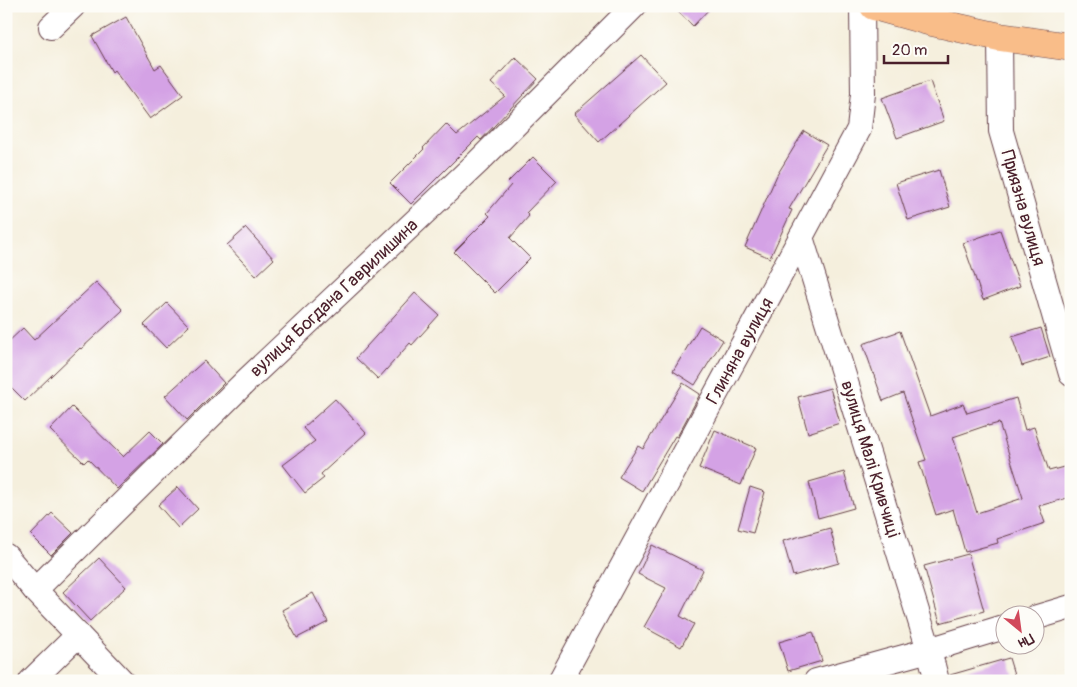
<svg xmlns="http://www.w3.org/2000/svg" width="1077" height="687" font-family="Pangolin,sans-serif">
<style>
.building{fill:#d4a2e5;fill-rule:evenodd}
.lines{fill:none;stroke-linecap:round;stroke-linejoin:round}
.minor-casing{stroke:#643e46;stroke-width:26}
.major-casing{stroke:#643e46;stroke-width:29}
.minor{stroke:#fff;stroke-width:24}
.major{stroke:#f9bd89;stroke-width:28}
.labels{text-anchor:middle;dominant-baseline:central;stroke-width:4;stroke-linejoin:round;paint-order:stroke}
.street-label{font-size:18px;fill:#4a1f2b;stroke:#fdfcf7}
</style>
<rect width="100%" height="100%" fill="#fdfcf7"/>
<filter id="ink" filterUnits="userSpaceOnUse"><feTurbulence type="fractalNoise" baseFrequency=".02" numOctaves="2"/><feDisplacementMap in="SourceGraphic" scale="10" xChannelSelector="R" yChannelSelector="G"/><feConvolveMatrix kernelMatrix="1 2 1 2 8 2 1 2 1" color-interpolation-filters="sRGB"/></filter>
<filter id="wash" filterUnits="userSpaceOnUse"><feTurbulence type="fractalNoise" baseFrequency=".0096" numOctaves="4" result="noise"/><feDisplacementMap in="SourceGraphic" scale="20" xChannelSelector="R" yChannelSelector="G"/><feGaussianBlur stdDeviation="1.12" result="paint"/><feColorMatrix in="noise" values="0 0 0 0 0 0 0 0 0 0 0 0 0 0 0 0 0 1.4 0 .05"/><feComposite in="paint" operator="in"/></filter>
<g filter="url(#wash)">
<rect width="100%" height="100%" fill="#f5efdd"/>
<g id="blocks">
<!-- building -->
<g class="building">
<path d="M672,6H712L693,26Z"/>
<path d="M126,17L155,69L161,65L183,95L150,119L114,70L112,72L92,36Z"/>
<path d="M641,55L666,82L599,142L574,114Z"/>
<path d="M515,57L538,79L481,140L478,137L411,204L390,183L424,149L423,148L446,124L457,135L505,96L491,83Z"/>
<path d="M930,81L944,121L897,138L882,98Z"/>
<path d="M804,131L827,145L789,209L792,210L770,258L745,247L777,175Z"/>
<path d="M533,157L557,181L526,213L529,216L510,238L530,258L495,293L454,252L490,216L487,213L511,185L508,182Z"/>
<path d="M939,170L950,207L908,220L896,183Z"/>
<path d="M246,228L274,259L256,276L227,245Z"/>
<path d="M1000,230L1020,286L983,300L963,243Z"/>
<path d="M96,282L123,310L81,349L80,348L25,401L6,382V344L23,328L34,340Z"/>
<path d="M415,293L439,315L412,345L410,343L378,379L356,358Z"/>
<path d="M167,303L189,326L166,348L144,325Z"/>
<path d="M700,326L723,340L695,385L673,371Z"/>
<path d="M1041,328L1050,357L1022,366L1012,337Z"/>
<path d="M900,331L930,416L963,404L967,413L1016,398L1025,430L1034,427L1049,471L1071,465V497L1039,506L1045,523L997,539L998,543L965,552L953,509L936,515L919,462L926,460L903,393L883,401L863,344ZM999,423L1023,498L977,513L953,437L988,425V426Z"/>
<path d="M204,361L224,383L187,420L165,396Z"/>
<path d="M683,383L700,394L677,437L675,436L642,491L619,477L638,446L643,449Z"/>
<path d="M830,388L840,423L808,433L798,397Z"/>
<path d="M335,399L366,433L321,474L324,478L305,493L283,465L315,441L303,428Z"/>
<path d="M72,407L123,457L150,431L163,444L117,489L88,459L84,463L50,430Z"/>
<path d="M715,430L756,448L741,485L699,468Z"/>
<path d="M844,472L854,508L818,518L809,482Z"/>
<path d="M178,487L198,509L178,528L158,505Z"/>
<path d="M750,487L765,492L753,533L738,529Z"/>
<path d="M52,513L73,533L51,555L31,535Z"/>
<path d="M830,528L839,563L793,576L783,541Z"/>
<path d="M652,545L703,570L680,616L694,624L681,647L644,627L666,588L638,574Z"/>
<path d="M968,554L984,611L940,623L924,566Z"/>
<path d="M99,558L126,587L90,621L63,592Z"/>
<path d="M313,593L328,622L297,638L282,610Z"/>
<path d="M813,632L822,661L788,671L779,642Z"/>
<path d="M1009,658L1016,681H950V675Z"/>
</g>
</g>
</g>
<g filter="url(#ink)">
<use href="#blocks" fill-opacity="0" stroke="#643e46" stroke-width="1"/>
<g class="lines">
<defs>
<g id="minor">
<path d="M51,27L73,6"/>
<path d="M1000,37L1001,131L1071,374"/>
<path d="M801,237L929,650L937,681"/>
<path d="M6,556L35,590L122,681"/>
<path d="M35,590L246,381L478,162L634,6"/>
<path d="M1034,618L1071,607"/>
<path d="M31,681L78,635"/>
<path d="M560,681L801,237L859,129L863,94L862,6"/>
<path d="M816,681L929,650L1004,627"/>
</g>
<path id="major" d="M874,6L928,21L1000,37L1071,47"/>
</defs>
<!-- minor casing -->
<use href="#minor" class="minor-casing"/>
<!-- major casing -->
<use href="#major" class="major-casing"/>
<!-- minor -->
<use href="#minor" class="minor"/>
<!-- major -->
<use href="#major" class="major"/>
</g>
</g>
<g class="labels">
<!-- street labels -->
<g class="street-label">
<text transform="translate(1023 208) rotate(74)">Приязна вулиця</text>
<text transform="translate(334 298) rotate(-43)">вулиця Богдана Гаврилишина</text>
<text transform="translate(740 351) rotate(-61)">Глиняна вулиця</text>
<text transform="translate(870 459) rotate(73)">вулиця Малі Кривчиці</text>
</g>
</g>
<!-- margin -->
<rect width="1077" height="687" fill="none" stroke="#fdfcf7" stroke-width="25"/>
<!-- north arrow -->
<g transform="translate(1020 630) rotate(151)"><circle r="24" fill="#fdfcf7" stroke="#b5a4a5"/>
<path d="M0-4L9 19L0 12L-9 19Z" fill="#d1495b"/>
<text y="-8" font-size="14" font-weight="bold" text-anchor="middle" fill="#4a1f2b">Пн</text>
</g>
<!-- scale -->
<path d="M884 55v8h64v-8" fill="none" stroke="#4a1f2b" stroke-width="2.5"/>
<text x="892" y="55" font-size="15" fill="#4a1f2b" stroke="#fdfcf7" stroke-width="4" paint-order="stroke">20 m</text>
</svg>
